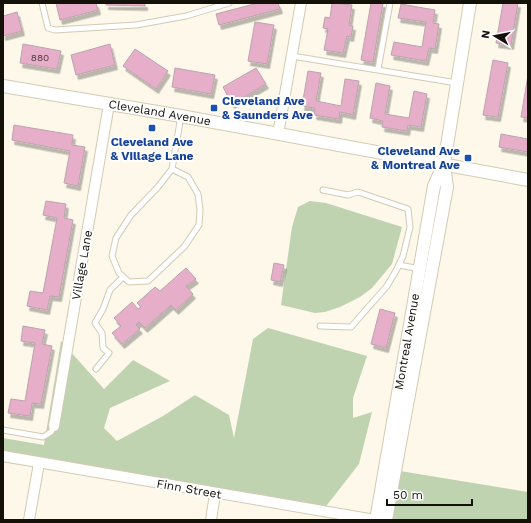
<svg xmlns="http://www.w3.org/2000/svg" width="531" height="523" font-family="'Work Sans',sans-serif">
<style>
.green{fill:#c0d3b1}
.building{fill:#e7aec9;stroke:#bba3ae;filter:url(#shadow)}
.lines{fill:none;stroke-linecap:round;stroke-linejoin:round}
.service-casing{stroke:#d4cab4;stroke-width:7}
.minor-casing{stroke:#d4cab4;stroke-width:12}
.tertiary-casing{stroke:#d4cab4;stroke-width:14}
.service{stroke:#fff;stroke-width:5}
.minor{stroke:#fff;stroke-width:10}
.tertiary{stroke:#fff;stroke-width:12}
.transit-dot{fill:#1a4fb4;stroke:#fff;stroke-width:1.5}
.labels{text-anchor:middle;dominant-baseline:central;stroke-width:4;stroke-linejoin:round;paint-order:stroke}
.number-label{font-size:10px;fill:#493839}
.transit-label{font-size:12px;font-weight:bold;fill:#164399;stroke:#fff;text-anchor:start}
.street-label{font-size:12px;fill:#141109;stroke:#fff}
</style>
<defs>
<filter id="shadow"><feDropShadow dx="2.5" dy="4.5" stdDeviation="0" flood-color="#0004"/></filter>
</defs>
<rect width="100%" height="100%" fill="#fdf8ea"/>
<!-- green -->
<g class="green">
<path d="M310,201L326,203L402,227L392,264L372,288L360,297L340,307L325,312L315,313L281,305L292,227L298,207Z"/>
<path d="M268,328L367,356L353,398V418L372,412L359,464L320,514L3,462V438L44,445L61,341L104,389L133,360L170,381L110,408L104,428L117,441L163,416L195,395L229,415L234,438L253,339Z"/>
<path d="M400,471L528,492V520H391Z"/>
</g>
<!-- building -->
<g class="building">
<path d="M56,3H96L98,10L60,20Z"/>
<path d="M106,3H145V6L106,5Z"/>
<path d="M258,3H278L280,9L219,25L216,14Z"/>
<path d="M332,3L352,5L349,25L353,26L351,37L347,36L343,53L324,50L328,29L323,28L325,17L330,18Z"/>
<path d="M371,3H383L373,62L361,60Z"/>
<path d="M503,3H518L511,45L496,43Z"/>
<path d="M401,4L435,10L433,23L439,24L435,49L429,48L426,61L391,55L394,42L422,47L426,22L398,18Z"/>
<path d="M17,12L22,31L3,36V16Z"/>
<path d="M255,22L274,25L267,64L248,61Z"/>
<path d="M23,44L61,51L57,69L20,63Z"/>
<path d="M110,44L115,65L76,75L71,55Z"/>
<path d="M135,49L168,71L156,89L123,66Z"/>
<path d="M493,60L508,63L498,117L483,115Z"/>
<path d="M175,68L215,75L211,94L172,87Z"/>
<path d="M256,68L266,84L232,104L223,87Z"/>
<path d="M308,71L321,73L316,101L341,106L345,79L359,81L353,115L340,112L339,119L314,115L315,108L302,106Z"/>
<path d="M528,75V118L521,117Z"/>
<path d="M376,83L390,86L385,114L409,118L414,91L427,94L421,127L408,125L407,131L382,127L383,121L370,118Z"/>
<path d="M14,125L73,135L72,145L85,147L78,186L64,183L70,151L12,140Z"/>
<path d="M501,134L528,139V152L499,147Z"/>
<path d="M46,201L66,204L64,218L73,220L59,297L50,296L47,310L27,306L30,291L43,293L57,218L43,215Z"/>
<path d="M274,263L284,265L280,282L271,280Z"/>
<path d="M186,268L196,279L186,286L193,294L176,310L171,305L145,328L139,322L136,325L140,329L122,344L112,333L121,326L114,318L132,302L138,309L141,307L137,303L155,287L160,291Z"/>
<path d="M380,309L395,313L386,348L371,344Z"/>
<path d="M23,326L45,330L42,344L52,346L41,404L32,403L30,416L8,413L11,399L25,401L35,343L21,341Z"/>
</g>
<g class="lines">
<defs>
<g id="service">
<path d="M42,3L48,28L55,30L136,25L186,16L229,3"/>
<path d="M292,56L457,83"/>
<path d="M378,69L390,3"/>
<path d="M172,169L188,177L198,194L200,210L199,225L184,247L148,281L129,282L119,273L112,256L116,238L131,215L158,187L172,169L181,116"/>
<path d="M399,265L420,269"/>
<path d="M320,326L351,327L387,286L397,269L403,256L410,227L408,209L358,192L348,195L323,190"/>
<path d="M96,369L109,353L103,348L102,333L95,323L103,309L110,290L123,277"/>
<path d="M3,430L43,437L51,432L54,426"/>
</g>
<g id="minor">
<path d="M278,134L301,3"/>
<path d="M54,426L109,104"/>
<path d="M3,456L375,520"/>
<path d="M29,520L39,463"/>
<path d="M211,520L215,494"/>
</g>
<g id="tertiary">
<path id="s1" d="M3,86L181,116L528,180"/>
<path id="s2" d="M376,520L434,186L444,164L470,3"/>
<path d="M386,520L447,187L444,165"/>
</g>
</defs>
<!-- service casing -->
<use href="#service" class="service-casing"/>
<!-- minor casing -->
<use href="#minor" class="minor-casing"/>
<!-- tertiary casing -->
<use href="#tertiary" class="tertiary-casing"/>
<!-- service -->
<use href="#service" class="service"/>
<!-- minor -->
<use href="#minor" class="minor"/>
<!-- tertiary -->
<use href="#tertiary" class="tertiary"/>
</g>
<!-- markers -->
<g class="transit-dot">
<rect x="210" y="104" width="8" height="8" rx="2"/>
<rect x="148" y="124" width="8" height="8" rx="2"/>
<rect x="464" y="154" width="8" height="8" rx="2"/>
</g>
<g class="labels">
<!-- number labels -->
<g class="number-label">
<text x="40" y="57">880</text>
</g>
<!-- transit labels -->
<g class="transit-label">
<text x="222" y="101">Cleveland Ave<tspan x="222" dy="14">&amp; Saunders Ave</tspan></text>
<text x="152" y="142" text-anchor="middle">Cleveland Ave<tspan x="152" dy="14">&amp; Village Lane</tspan></text>
<text x="460" y="151" text-anchor="end">Cleveland Ave<tspan x="460" dy="14">&amp; Montreal Ave</tspan></text>
</g>
<!-- street labels -->
<g class="street-label">
<text stroke="none"><textPath href="#s1" startOffset="159">Cleveland Avenue</textPath></text>
<text transform="translate(82 265) rotate(-80)">Village Lane</text>
<text stroke="none"><textPath href="#s2" startOffset="181">Montreal Avenue</textPath></text>
<text transform="translate(189 489) rotate(10)">Finn Street</text>
</g>
</g>
<!-- border -->
<rect width="531" height="523" fill="none" stroke="#141109" stroke-width="8"/>
<!-- north arrow -->
<g transform="translate(495 36) rotate(280)" stroke="#ffffff" stroke-width="3" paint-order="stroke">
<path d="M0-3L7 15L0 10L-7 15Z" fill="#141109"/>
<text y="-6" font-size="11" font-weight="bold" text-anchor="middle" fill="#141109">N</text>
</g>
<!-- scale -->
<path d="M387 499v6h85v-6" fill="none" stroke="#141109" stroke-width="2"/>
<text x="393" y="499" font-size="12" fill="#141109" stroke="#ffffff" stroke-width="3" paint-order="stroke">50 m</text>
</svg>
